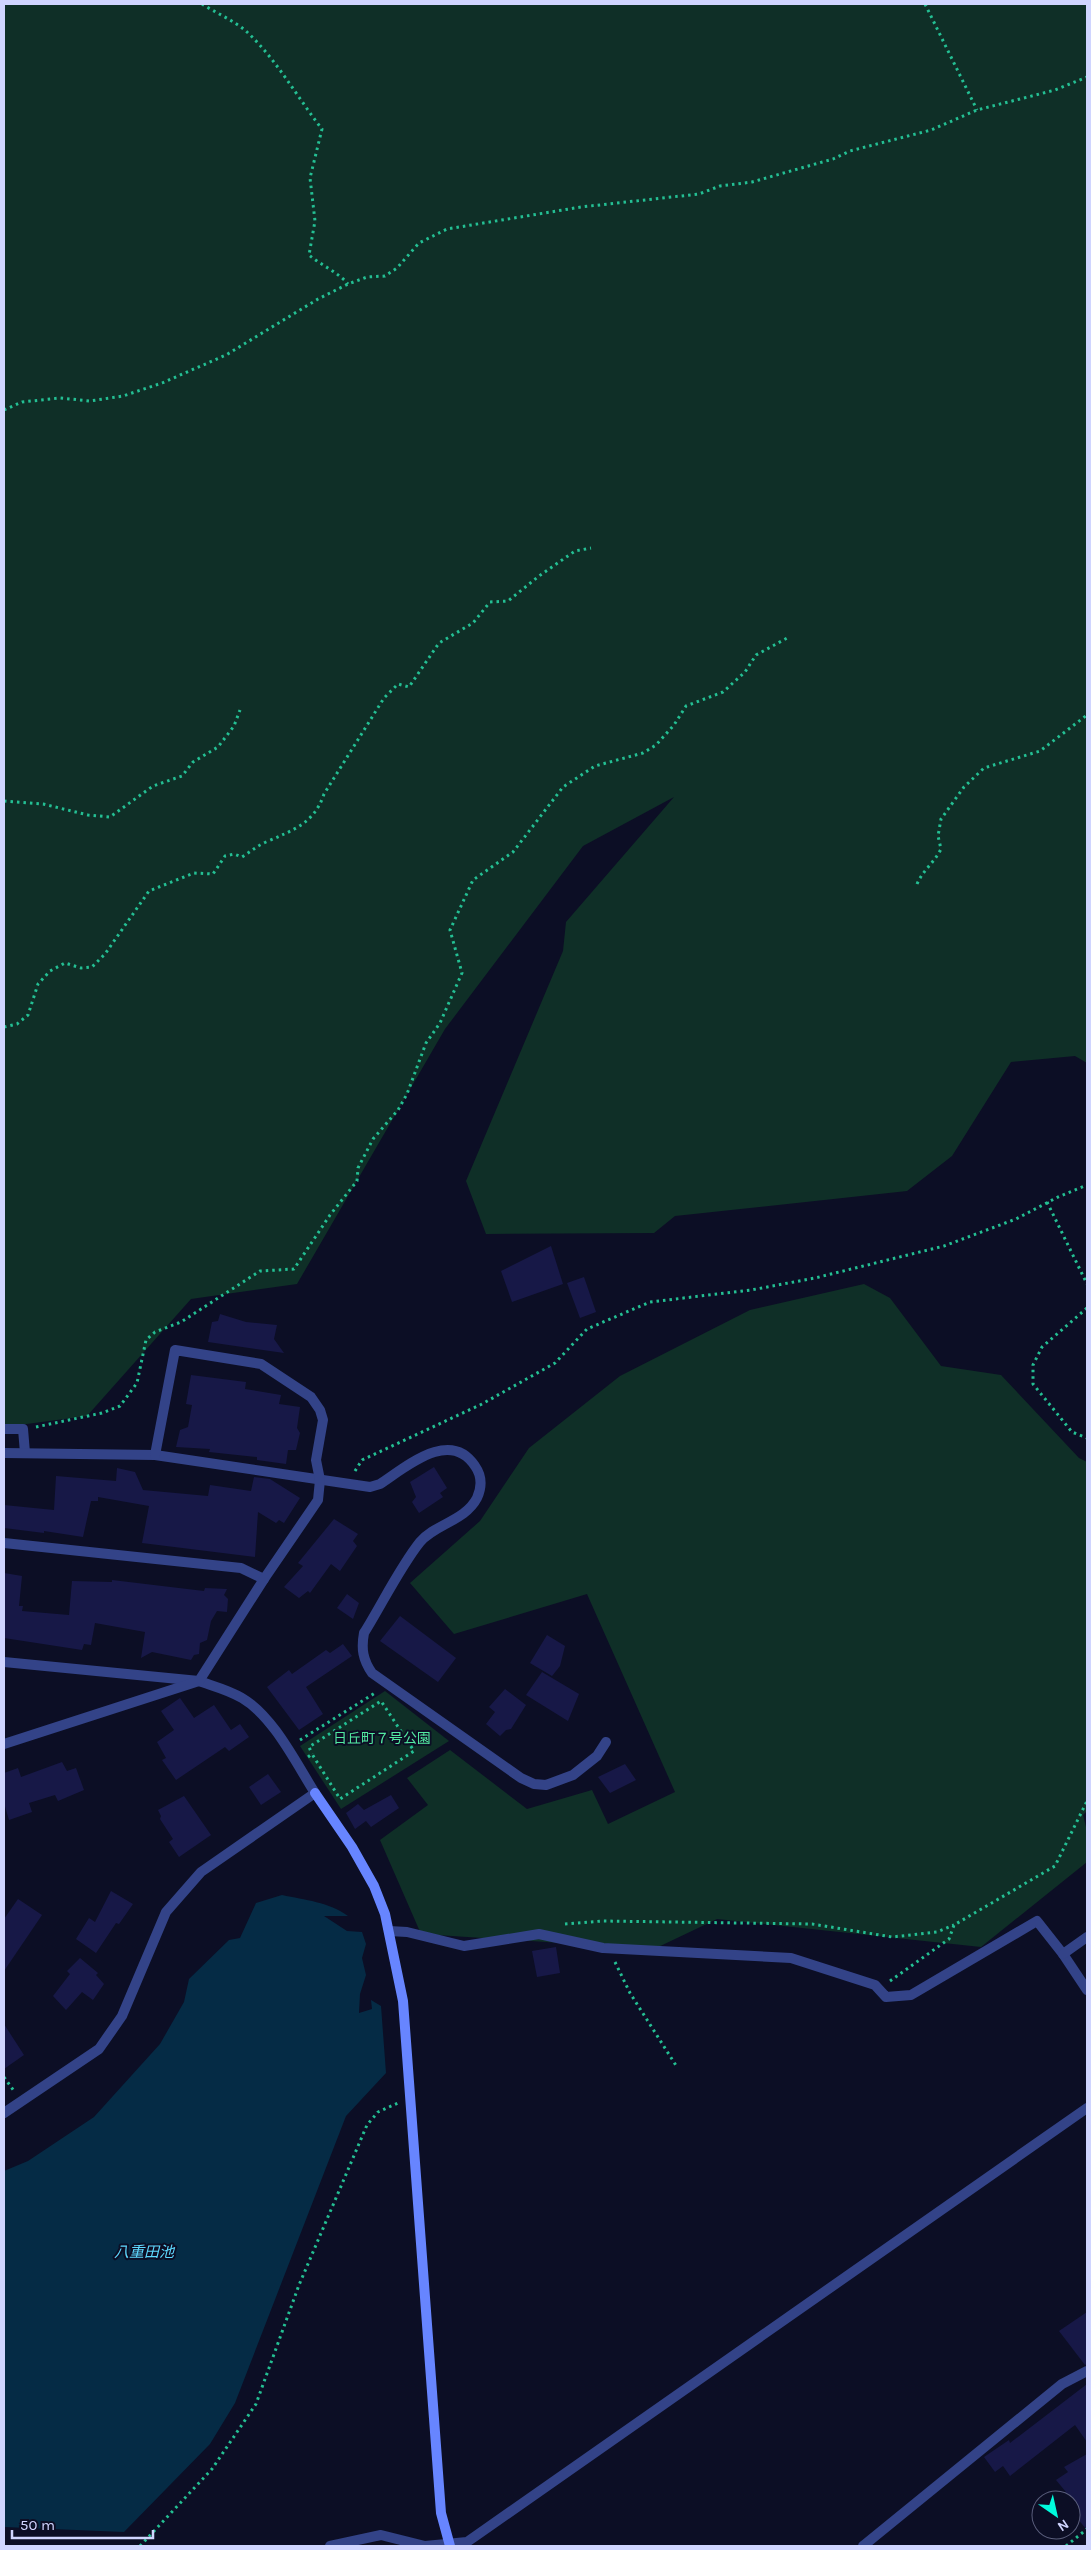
<svg xmlns="http://www.w3.org/2000/svg" width="1091" height="2550" font-family="Karla,'Noto Sans JP',sans-serif">
<style>
.green{fill:#0f2f27}
.water{fill:#052b45}
.building{fill:#171847}
.lines{fill:none;stroke-linecap:round;stroke-linejoin:round}
.path{stroke:#24bf93;stroke-width:3;stroke-dasharray:2.5 4;stroke-linecap:butt}
.street{stroke:#334388;stroke-width:10}
.secondary{stroke:#6785ff;stroke-width:10}
.labels{text-anchor:middle;dominant-baseline:central;stroke-width:4;stroke-linejoin:round;paint-order:stroke}
.park-label{font-size:14px;fill:#52e9a1;stroke:#0c0e25}
.water-label{font-size:15px;font-style:italic;fill:#5ed9ff;stroke:#0c0e25}
</style>
<rect width="100%" height="100%" fill="#0c0e25"/>
<!-- green -->
<g class="green">
<path d="M4,4H1087V1063L1075,1056L1011,1062L952,1156L907,1191L675,1216L654,1233L486,1234L466,1181L563,951L566,922L674,797L583,846L445,1029L297,1284L191,1299L87,1416L4,1427Z"/>
<path d="M864,1284L890,1298L941,1366L1001,1375L1079,1458L1087,1462V1811L1083,1815L1087,1831V1862L981,1947L717,1919L654,1949L421,1934L380,1840L428,1805L407,1778L450,1750L527,1809L592,1790L608,1824L675,1792L587,1594L454,1634L410,1583L480,1521L529,1448L620,1376L750,1310Z"/>
<path d="M385,1691L449,1741L341,1809L300,1746Z"/>
</g>
<!-- water -->
<path class="water" d="M282,1895C305,1900 329,1902 348,1916H324L347,1931L362,1932L366,1944L362,1958L366,1975L360,1994L359,2013L372,2009L371,2000L381,2006L386,2073L346,2116L235,2403L210,2444L124,2532L4,2527V2171L28,2161L94,2117L160,2044L184,2002L189,1979L229,1940L240,1938L256,1903Z"/>
<!-- building -->
<g class="building">
<path d="M551,1246L563,1284L512,1302L501,1271Z"/>
<path d="M584,1277L596,1312L580,1318L567,1283Z"/>
<path d="M220,1314L246,1322L277,1325L274,1339L284,1353L208,1342L212,1322L218,1321Z"/>
<path d="M191,1375L246,1382L245,1389L281,1395L279,1404L300,1407L297,1428L300,1433L296,1450H288L286,1464L257,1460V1457L209,1452L210,1449L176,1447L180,1430L188,1427L192,1405L186,1404Z"/>
<path d="M434,1467L447,1488L440,1493L443,1497L419,1513L412,1502L416,1497L410,1482Z"/>
<path d="M117,1468L135,1472L143,1490L208,1496L210,1485L251,1491L254,1477L270,1479L300,1498L284,1523L279,1520L276,1523L258,1512L255,1557L142,1543L149,1506L98,1497V1501H91L83,1537L44,1531V1533L4,1528V1505L54,1510L56,1476L116,1481Z"/>
<path d="M334,1519L358,1534L353,1541L357,1546L340,1571L331,1564L310,1593L308,1591L299,1598L284,1587L303,1566L298,1563Z"/>
<path d="M4,1573L22,1576L19,1606H23L22,1611L69,1615L72,1581L112,1582V1580L204,1591L205,1588L227,1589L224,1595L228,1599L227,1612L217,1611L211,1621L207,1640L200,1643L199,1654L194,1655L191,1660L152,1652L141,1658L145,1632L95,1623L91,1645L84,1644L82,1650L4,1638Z"/>
<path d="M347,1594L359,1603L353,1619L337,1608Z"/>
<path d="M400,1616L456,1658L438,1682L380,1641Z"/>
<path d="M547,1635L565,1646L560,1666L552,1676L530,1663Z"/>
<path d="M343,1644L352,1656L306,1687L323,1714L299,1730L267,1687L289,1670L292,1674L326,1650L330,1653Z"/>
<path d="M542,1672L579,1694L568,1721L526,1695Z"/>
<path d="M505,1689L526,1705L511,1729L506,1730L500,1736L486,1724L495,1712L489,1707Z"/>
<path d="M180,1698L194,1718L214,1705L231,1730L240,1724L249,1737L229,1751L225,1747L176,1780L162,1760L166,1758L157,1742L174,1730L161,1711Z"/>
<path d="M62,1762L67,1771L76,1768L84,1790L58,1801L55,1795L29,1803L32,1812L9,1820L4,1803V1773L18,1768L21,1777Z"/>
<path d="M625,1764L636,1780L610,1793L598,1777Z"/>
<path d="M268,1774L281,1792L261,1805L249,1787Z"/>
<path d="M391,1795L399,1808L371,1827L366,1821L355,1829L346,1813L358,1804L364,1810Z"/>
<path d="M184,1796L211,1835L179,1857L169,1842L173,1839L160,1819L161,1816L158,1810Z"/>
<path d="M111,1891L133,1904L119,1924L116,1923L96,1953L76,1939L89,1918L95,1922Z"/>
<path d="M18,1899L42,1915L4,1971V1919Z"/>
<path d="M556,1947L560,1973L537,1977L532,1951Z"/>
<path d="M80,1958L98,1973L96,1975L104,1984L93,2000L82,1992L66,2010L53,1996L70,1974L67,1971Z"/>
<path d="M4,2024L24,2055L4,2069Z"/>
<path d="M1087,2312V2364L1085,2365L1059,2331Z"/>
<path d="M1087,2384V2442L1075,2425L1010,2476L1003,2466L995,2472L984,2457L1009,2440L1010,2443Z"/>
<path d="M1087,2454V2530L1071,2511V2500H1062L1059,2497L1066,2492L1056,2480L1068,2472L1064,2467Z"/>
</g>
<g class="lines">
<!-- path -->
<g class="path">
<path d="M202,4C216,13 235,21 247,32C277,60 297,97 322,129L310,178L315,221L309,255C321,265 339,273 348,284"/>
<path d="M925,4L977,110"/>
<path d="M4,410L22,402L60,398L90,401L123,396L162,383L226,355L318,299L348,284L367,277L385,276L397,268L419,243L447,229L581,207L699,194L720,186L752,182L833,159L850,151L931,130L977,110L1055,90L1087,77"/>
<path d="M4,801L43,804L88,815L110,817L153,786L182,776L193,762L218,747L234,726L240,710"/>
<path d="M917,884C923,870 934,863 941,849L938,836L941,819L964,787L984,768L1040,751L1087,715"/>
<path d="M4,1027L17,1024L28,1015L38,984L50,971L65,963L81,968L92,967L105,954L149,891L194,873L213,874L225,856L234,854L242,857C250,852 257,846 266,842C293,830 314,824 324,794L384,698L398,684L409,687L439,643L473,623L490,602L508,601L539,576L575,551L591,548"/>
<path d="M1047,1202L1087,1284"/>
<path d="M1087,1308L1042,1347L1033,1365V1384L1072,1432L1087,1438"/>
<path d="M36,1427L102,1413L120,1406L137,1383L146,1340L155,1332L181,1322L260,1271L294,1269L330,1215L357,1181L358,1168L373,1139L398,1110L407,1094L426,1043L440,1023L462,973L450,930L473,880L513,852L563,787L595,766L643,753L656,745L674,725L686,706L723,692L745,672L756,655L789,637"/>
<path d="M355,1471L362,1460L482,1404L555,1363L587,1329L650,1302L751,1290L815,1278L944,1246L1016,1219L1058,1197L1087,1185"/>
<path d="M300,1740L375,1693"/>
<path d="M308,1757L312,1754L340,1799L414,1751L381,1701L309,1747L312,1754"/>
<path d="M565,1924L602,1921L812,1924L892,1937L937,1932L954,1925"/>
<path d="M615,1962L630,1993L677,2067"/>
<path d="M890,1981L949,1939L954,1925L1055,1866L1087,1801"/>
<path d="M4,2077L14,2091"/>
<path d="M140,2546L212,2469L256,2404L299,2285L367,2125L378,2112L398,2103"/>
<path d="M1066,2546L1087,2529"/>
</g>
<!-- street -->
<g class="street">
<path d="M4,1429H23L25,1453"/>
<path d="M4,1453L155,1455L370,1487L380,1484C406,1467 450,1428 475,1466C482,1476 482,1487 477,1498C465,1521 435,1524 420,1542C400,1567 381,1606 364,1633C361,1649 363,1660 372,1673L521,1778L534,1784L546,1785L573,1775L597,1756L606,1742"/>
<path d="M4,1543L241,1568L264,1579"/>
<path d="M4,1662L199,1681C213,1686 229,1690 242,1698C273,1716 296,1763 315,1793L201,1872L166,1912L122,2016L99,2049L4,2113"/>
<path d="M4,1744L199,1681L264,1579L318,1500L320,1480L316,1460L323,1420L320,1410L311,1397L261,1364L175,1350L155,1455"/>
<path d="M389,1931L407,1932L464,1946L539,1934L603,1948L791,1958L875,1985L886,1997L911,1995L1037,1921L1063,1954L1087,1990"/>
<path d="M1063,1954L1087,1937"/>
<path d="M330,2546L381,2535L425,2546L467,2542L1087,2108"/>
<path d="M863,2546L1062,2384L1087,2371"/>
</g>
<!-- secondary -->
<path class="secondary" d="M315,1793L352,1847L374,1886L385,1914L403,2001L441,2513L450,2546"/>
</g>
<g class="labels">
<!-- park labels -->
<g class="park-label">
<text x="382" y="1738">日丘町７号公園</text>
</g>
<!-- water labels -->
<g class="water-label">
<text x="144" y="2252">八重田池</text>
</g>
</g>
<!-- border -->
<rect width="1091" height="2550" fill="none" stroke="#d0d5ff" stroke-width="10"/>
<!-- north arrow -->
<g transform="translate(1056 2515) rotate(146)"><circle r="24" fill="#0c0e25" stroke="#5a5e7c"/>
<path d="M0-4L9 19L0 12L-9 19Z" fill="#00fbdc"/>
<text y="-8" font-size="14" font-weight="bold" text-anchor="middle" fill="#d0d5ff">N</text>
</g>
<!-- scale -->
<path d="M12 2530v8h141v-8" fill="none" stroke="#d0d5ff" stroke-width="2.5"/>
<text x="20" y="2530" font-size="15" fill="#d0d5ff" stroke="#0c0e25" stroke-width="4" paint-order="stroke">50 m</text>
</svg>
